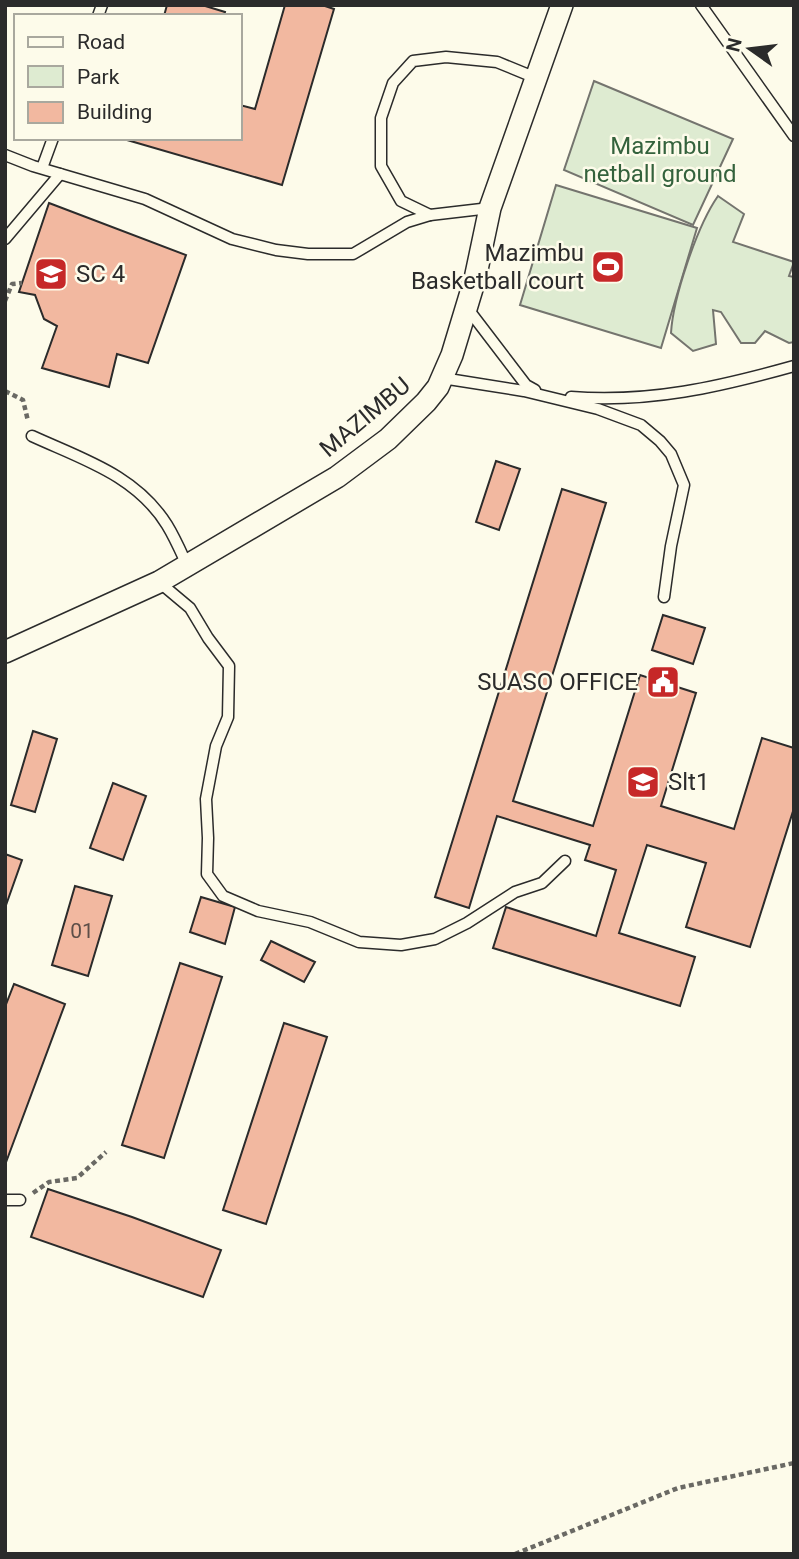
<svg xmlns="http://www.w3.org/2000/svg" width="799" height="1559" font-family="Roboto,sans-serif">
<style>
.green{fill:#deebd1;stroke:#74746e;stroke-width:2}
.building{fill:#f2b8a0;stroke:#2b2b2b;stroke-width:2}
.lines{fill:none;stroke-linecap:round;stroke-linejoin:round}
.lane-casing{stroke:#2b2b2b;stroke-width:13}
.street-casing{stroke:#2b2b2b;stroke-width:24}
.path{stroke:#6a6964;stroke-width:4.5;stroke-dasharray:5 3.5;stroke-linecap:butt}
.lane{stroke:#fdfbea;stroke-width:10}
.street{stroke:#fdfbea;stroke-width:21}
.labels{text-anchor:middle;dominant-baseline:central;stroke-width:5;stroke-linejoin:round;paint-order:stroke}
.number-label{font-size:21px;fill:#5d4e48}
.park-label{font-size:24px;fill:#34623c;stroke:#fdfbea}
.poi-label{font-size:24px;fill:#2b2b2b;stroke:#fdfbea;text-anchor:end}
.street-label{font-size:24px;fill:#2b2b2b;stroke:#fdfbea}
</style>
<rect width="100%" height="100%" fill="#fdfbea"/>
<!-- green -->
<g class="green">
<path d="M594,81L733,139L693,225L564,170Z"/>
<path d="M556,185L697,228L661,348L520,305Z"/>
<path d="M718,196L744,214L733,242L794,262L789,276L794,277V342L789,343L765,331L755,343H741L721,312L713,310L716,344L693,351L671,333C673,298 697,226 718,196Z"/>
</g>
<!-- building -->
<g class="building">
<path d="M167,5H202L225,12L224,16H164Z"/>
<path d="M285,5H322L334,9L282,185L127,140L240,138V105L255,109Z"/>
<path d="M49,203L186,255L148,363L117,354L109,387L42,368L57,326L44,319L35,295L19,292Z"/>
<path d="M496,461L520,469L499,530L476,522Z"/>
<path d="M562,489L606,503L513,801L593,826L640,675L696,693L661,806L734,829L762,738L794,748V808L750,947L686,927L706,863L647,845L619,933L695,957L680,1006L493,948L506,907L596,936L616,870L585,860L590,845L497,816L469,908L435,897Z"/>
<path d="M663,615L705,628L693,664L652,650Z"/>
<path d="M33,731L57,739L35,812L11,805Z"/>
<path d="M113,783L146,796L123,860L90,848Z"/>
<path d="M5,854L22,860L5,908Z"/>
<path d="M75,886L112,896L88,976L52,965Z"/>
<path d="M201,897L235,907L225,944L190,932Z"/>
<path d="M271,941L315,962L304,982L261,960Z"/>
<path d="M180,963L222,977L164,1158L122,1145Z"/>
<path d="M14,984L65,1004L5,1165V1007Z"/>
<path d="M284,1023L327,1037L266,1224L223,1210Z"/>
<path d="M48,1189L132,1217L221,1250L203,1297L31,1237Z"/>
</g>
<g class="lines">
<defs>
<g id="lane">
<path d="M701,5L794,136"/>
<path d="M98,16L102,5"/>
<path d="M5,155L33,166L145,199L232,239L276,250L308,254H353L407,222L430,215L490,208"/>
<path d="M42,168L53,138"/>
<path d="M430,215L401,201L381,166V118L393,83L413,61L446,57L497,62L536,78"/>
<path d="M5,239L60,174"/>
<path d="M468,309L526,385L535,390"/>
<path d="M442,378L524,391L598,409L641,425L660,441L671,454L684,485L671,546L664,597"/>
<path d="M571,397C650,403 719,387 794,366"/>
<path d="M32,436C82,459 136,475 167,525C175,538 181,552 187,565"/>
<path d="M159,582L190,608L208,638L229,666L228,717L216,746L206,799L208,838L207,874L223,896L258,911L310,922L359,942L401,945L435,939L467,923L515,892L542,883L565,861"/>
<path d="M5,1200H20"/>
</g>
<path id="street" d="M5,652L159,582L337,477L388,439L426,402L438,387L452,355L475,279L490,208L562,5"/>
</defs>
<!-- lane casing -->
<use href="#lane" class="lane-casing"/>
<!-- street casing -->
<use href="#street" class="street-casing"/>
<!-- path -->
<g class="path">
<path d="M5,301L12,284L22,283"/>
<path d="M5,391L23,400L28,421"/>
<path d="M33,1193L49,1182L77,1178L106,1152"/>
<path d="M515,1554L678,1488L794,1463"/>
</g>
<!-- lane -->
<use href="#lane" class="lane"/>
<!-- street -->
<use href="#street" class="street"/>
</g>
<!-- icons -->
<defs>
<symbol id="stadium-square" viewBox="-11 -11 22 22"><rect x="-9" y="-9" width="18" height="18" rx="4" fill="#c62828" stroke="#fdfbea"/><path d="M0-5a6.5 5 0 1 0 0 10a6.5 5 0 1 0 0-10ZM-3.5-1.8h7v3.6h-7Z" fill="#fff"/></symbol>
<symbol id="university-square" viewBox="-11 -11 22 22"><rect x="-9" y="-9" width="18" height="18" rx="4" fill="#c62828" stroke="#fdfbea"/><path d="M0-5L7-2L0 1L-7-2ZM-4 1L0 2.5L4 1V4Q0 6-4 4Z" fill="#fff"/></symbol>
<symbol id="civic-square" viewBox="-11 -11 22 22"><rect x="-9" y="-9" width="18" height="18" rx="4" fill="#c62828" stroke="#fdfbea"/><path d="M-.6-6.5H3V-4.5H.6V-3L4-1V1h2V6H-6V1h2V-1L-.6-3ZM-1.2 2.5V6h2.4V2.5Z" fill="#fff"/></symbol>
</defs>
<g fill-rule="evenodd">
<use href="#stadium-square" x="589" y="248" width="38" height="38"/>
<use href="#university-square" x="32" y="255" width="38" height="38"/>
<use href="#civic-square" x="644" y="663" width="38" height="38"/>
<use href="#university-square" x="624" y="763" width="38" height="38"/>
</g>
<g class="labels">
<!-- number labels -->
<g class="number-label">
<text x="82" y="931">01</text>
</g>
<!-- park labels -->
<g class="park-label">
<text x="660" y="146">Mazimbu<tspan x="660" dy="28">netball ground</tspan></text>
</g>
<!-- poi labels -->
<g class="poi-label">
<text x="584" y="253">Mazimbu<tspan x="584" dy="28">Basketball court</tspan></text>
<text x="76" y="274" text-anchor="start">SC 4</text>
<text x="638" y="682">SUASO OFFICE</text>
<text x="668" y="782" text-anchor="start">Slt1</text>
</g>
<!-- street labels -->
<g class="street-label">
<text transform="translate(365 417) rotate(-40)">MAZIMBU</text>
</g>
</g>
<!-- border -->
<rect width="799" height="1559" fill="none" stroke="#2b2b2b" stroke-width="14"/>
<!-- legend -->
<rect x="14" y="14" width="228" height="126" fill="#fdfbea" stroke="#a9a89e" stroke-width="2"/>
<rect x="28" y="37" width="35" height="10" fill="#fdfbea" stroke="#a9a89e" stroke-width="2"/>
<text x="77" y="49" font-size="21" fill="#2b2b2b">Road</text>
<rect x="28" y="66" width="35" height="21" fill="#deebd1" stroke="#a9a89e" stroke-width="2"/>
<text x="77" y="84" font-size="21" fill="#2b2b2b">Park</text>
<rect x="28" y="102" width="35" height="21" fill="#f2b8a0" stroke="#a9a89e" stroke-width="2"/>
<text x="77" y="119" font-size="21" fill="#2b2b2b">Building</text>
<!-- north arrow -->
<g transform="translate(750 49) rotate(284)" stroke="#fdfbea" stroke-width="5" paint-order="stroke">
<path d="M0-5L12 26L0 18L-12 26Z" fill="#2b2b2b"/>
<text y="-10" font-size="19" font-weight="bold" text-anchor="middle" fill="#2b2b2b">N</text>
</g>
</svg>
